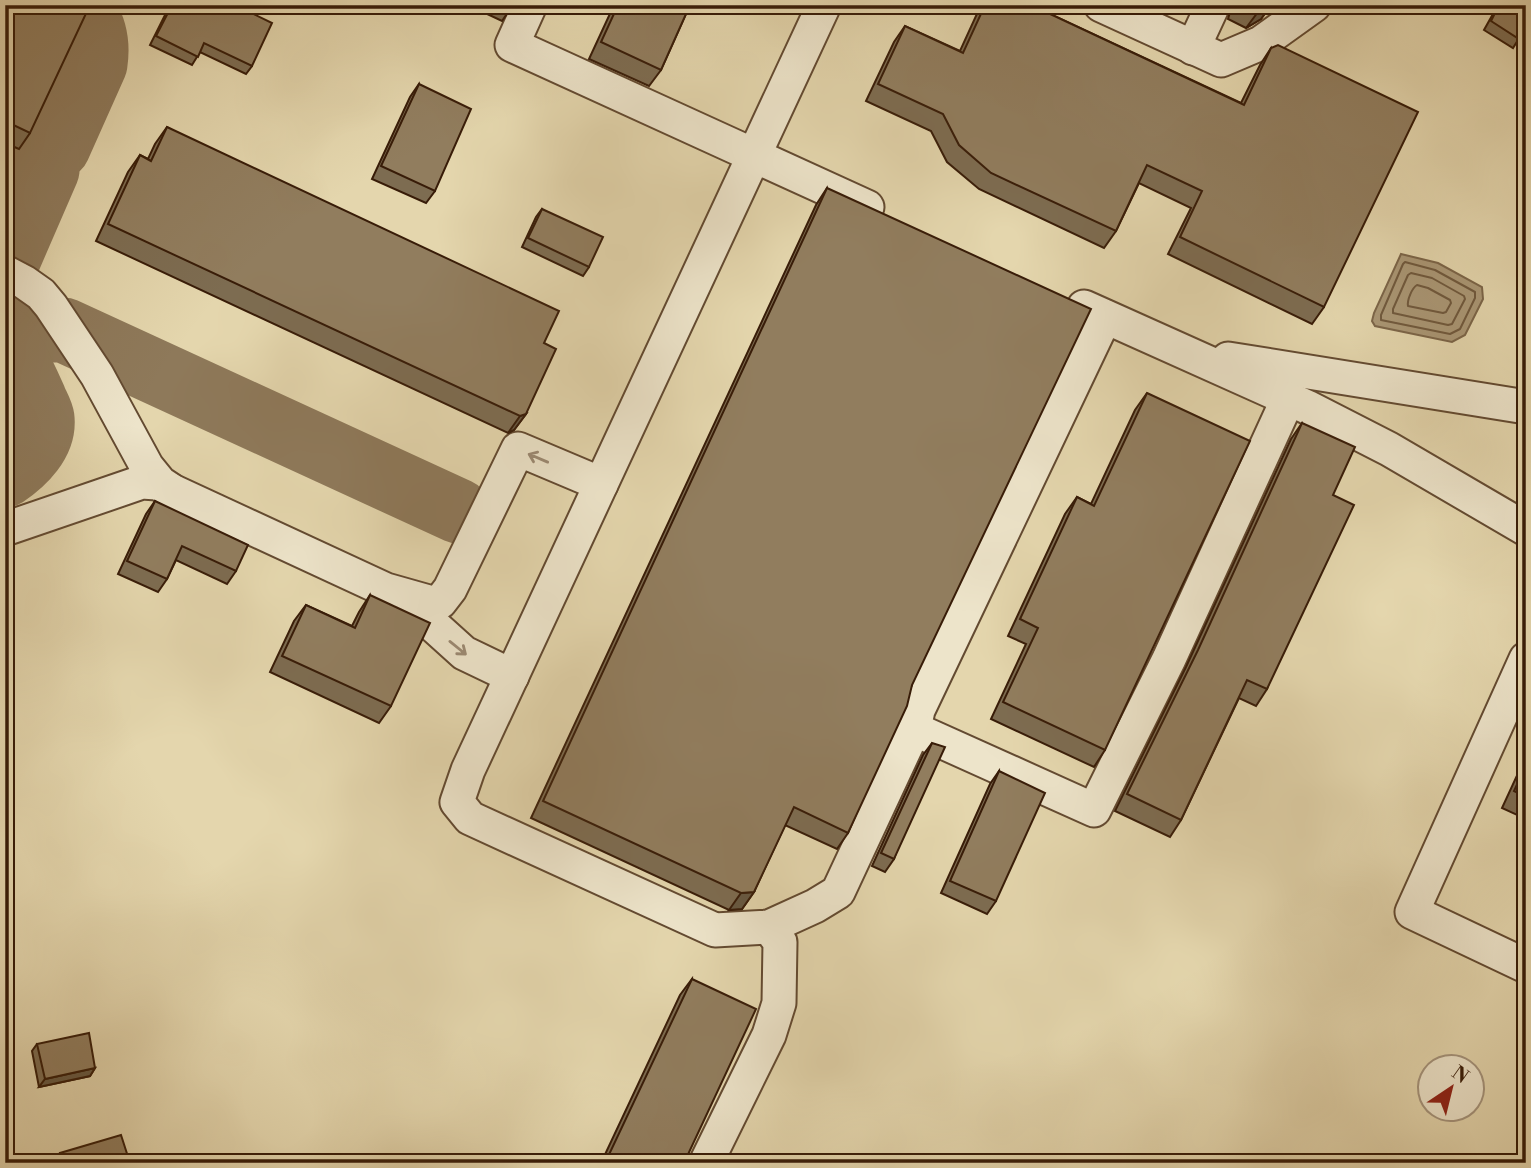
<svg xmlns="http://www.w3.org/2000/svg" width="1531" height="1168" font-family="'Libre Bodoni',serif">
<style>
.water{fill:#aa9775;stroke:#7c6649;stroke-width:2}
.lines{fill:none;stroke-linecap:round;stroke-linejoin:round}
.shore{stroke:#715a3e;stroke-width:2}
.taxiway{stroke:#8e795a;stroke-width:65}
.minor-casing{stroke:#634a31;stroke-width:37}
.minor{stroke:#ede4ca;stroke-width:33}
.wall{fill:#7d6c51;stroke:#381c08;stroke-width:2}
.shaded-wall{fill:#665842;stroke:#381c08;stroke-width:2}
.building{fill:#917d5e;stroke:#381c08;stroke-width:2}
.oneway{stroke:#9c8a73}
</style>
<rect width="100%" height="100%" fill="#e4d6ad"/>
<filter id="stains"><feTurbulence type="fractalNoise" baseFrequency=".00286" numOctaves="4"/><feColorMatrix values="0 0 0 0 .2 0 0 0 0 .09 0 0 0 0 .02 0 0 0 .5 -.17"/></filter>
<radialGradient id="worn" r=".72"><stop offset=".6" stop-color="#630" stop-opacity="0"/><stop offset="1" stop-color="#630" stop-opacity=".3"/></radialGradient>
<!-- water -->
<path class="water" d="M1401,254L1438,263L1482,287L1483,299L1465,335L1452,342L1375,326L1372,321L1374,313Z"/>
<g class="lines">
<!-- shore -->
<g class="shore">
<path d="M1405,262L1435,270L1475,292V298L1460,329L1450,334L1381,320V315L1403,264Z"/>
<path d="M1411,273L1432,278L1464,296L1465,299L1452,324L1448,325L1393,313V309L1408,275Z"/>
<path d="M1417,285L1428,288L1450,300L1451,303L1446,312L1443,313L1408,306C1407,300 1412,288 1417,285Z"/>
</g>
<!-- taxiway -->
<g class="taxiway">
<path d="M58,147L95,64C98,44 95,27 83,11"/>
<path d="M5,267L47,170C49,151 45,135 32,120"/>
<path d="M5,330H64L458,511"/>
<path d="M5,339C15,358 25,378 34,398C36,404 41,411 42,418C45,442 23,463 5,475"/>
</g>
<defs>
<g id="minor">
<path d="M530,5L512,45L867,207"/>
<path d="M824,5L468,770L457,802L470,818L715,930L769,927L815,906L838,892L914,729L918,710L1105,317"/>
<path d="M1101,5L1221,60L1261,43L1314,5"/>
<path d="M1193,48L1213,5"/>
<path d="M5,272L24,282L41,294L51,306L97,375L147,467L160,483L172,491L386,590L432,603L440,602L450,589L518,449L601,484"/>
<path d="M1084,307L1307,407L1389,449L1526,529"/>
<path d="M1228,359L1526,407"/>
<path d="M5,529L142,482L157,483L172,491"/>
<path d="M400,599L423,616L464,653L512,676"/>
<path d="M1526,659L1412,912L1526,966"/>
<path d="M914,729L1094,810L1169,659L1288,399"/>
<path d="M706,1163L769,1035L779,1003L780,942L769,927"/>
</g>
</defs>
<!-- minor casing -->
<use href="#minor" class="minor-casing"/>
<!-- minor -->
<use href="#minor" class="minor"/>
</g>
<!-- wall -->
<g class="wall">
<path d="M5,5L30,133L19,149L5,143Z"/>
<path d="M170,5H210L219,9L221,5H235L252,66L246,74L200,52L192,65L150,45Z"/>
<path d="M468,5H513L502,21Z"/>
<path d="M614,5H690L661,70L649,86L589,59Z"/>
<path d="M981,5H1031L1241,103L1260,65L1271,48L1324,307L1312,324L1168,254L1191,208L1139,183L1116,231L1104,248L979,189L947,162L931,131L866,101L894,42L905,26L960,51Z"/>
<path d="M1232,5H1271L1261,19L1246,28L1228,19Z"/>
<path d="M1498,5H1523L1526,27L1513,48L1484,30Z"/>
<path d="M419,84L435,191L426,203L372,179L410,97Z"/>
<path d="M167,127L544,343L526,414L514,430L508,433L96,241L128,172L140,155L148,159L155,144Z"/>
<path d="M827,188L912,685L848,833L837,849L785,825L754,892L742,909L729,910L531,818L816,205Z"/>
<path d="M542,209L589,267L583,276L522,247L536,217Z"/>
<path d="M1147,393L1105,750L1094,767L991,719L1026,644L1008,636L1065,514L1077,497L1091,504L1135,410Z"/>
<path d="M1302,423L1333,495L1267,689L1256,706L1239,698L1181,820L1170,837L1115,811L1186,667L1291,439Z"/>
<path d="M155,501L236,571L227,584L176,560L167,579L158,592L118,574L146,514Z"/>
<path d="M370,595L391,706L379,723L270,672L294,621L306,605L352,626L359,612Z"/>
<path d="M932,743L894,859L885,872L872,866L923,755Z"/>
<path d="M1526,756V819L1502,808Z"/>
<path d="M999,771L996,901L987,914L941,893L990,784Z"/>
<path d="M692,979L684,1163H601L680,995Z"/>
<path d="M37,1044L95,1068L90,1076L39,1087L32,1051Z"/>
<path d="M60,1153L130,1163H55L54,1161Z"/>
</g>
<!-- shaded-wall -->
<g class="shaded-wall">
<path d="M1268,5H1271L1261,19L1246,28L1258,12Z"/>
<path d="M526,414L514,430L508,433L520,416Z"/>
<path d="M754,892L742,909L729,910L741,893Z"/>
<path d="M95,1068L90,1076L39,1087L45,1079Z"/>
</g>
<!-- building -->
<g class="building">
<path d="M5,5H90L30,133L5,121Z"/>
<path d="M172,5H210L220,10L223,5H235L272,23L252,66L204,43L198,57L156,36Z"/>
<path d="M618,5H690L661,70L601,42Z"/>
<path d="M985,5H1031L1244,105L1271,48L1278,45L1418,112L1324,307L1180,237L1202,191L1147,165L1116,231L991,173L959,145L943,114L878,84L905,26L963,53Z"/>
<path d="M1245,5H1268L1258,12Z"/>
<path d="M1499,5H1523L1526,7V27L1519,39L1491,21Z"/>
<path d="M419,84L471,109L435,191L381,166Z"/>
<path d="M167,127L559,311L544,343L556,349L526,414L520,416L108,224L140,155L151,161Z"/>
<path d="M827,188L1091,309L912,685L907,706L848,833L794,807L754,892L741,893L543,801Z"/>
<path d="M542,209L603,237L589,267L528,238Z"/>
<path d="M1147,393L1250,441L1105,750L1003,702L1038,628L1020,619L1077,497L1094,506Z"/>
<path d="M1302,423L1355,447L1333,495L1354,505L1267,689L1247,680L1181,820L1127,794L1198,650Z"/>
<path d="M155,501L248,545L236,571L182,546L167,579L127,561Z"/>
<path d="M370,595L430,623L391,706L282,656L306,605L355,628Z"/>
<path d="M932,743L945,747L894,859L881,853Z"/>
<path d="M1526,765V797L1514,791Z"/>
<path d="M999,771L1045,793L996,901L950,881Z"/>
<path d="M692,979L756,1009L684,1163H605Z"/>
<path d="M89,1033L95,1068L45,1079L37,1044Z"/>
<path d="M121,1135L130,1163H63L60,1153Z"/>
</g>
<!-- one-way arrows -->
<defs><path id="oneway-shaft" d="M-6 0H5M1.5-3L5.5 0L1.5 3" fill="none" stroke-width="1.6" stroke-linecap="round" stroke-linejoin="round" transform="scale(1.75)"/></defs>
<g class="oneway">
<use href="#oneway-shaft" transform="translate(538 458) rotate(-157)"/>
<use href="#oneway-shaft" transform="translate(458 648) rotate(39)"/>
</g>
<!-- margin -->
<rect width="1531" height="1168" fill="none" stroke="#e4d6ad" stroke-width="28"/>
<rect x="7" y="7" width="1517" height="1154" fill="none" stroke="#381c08" stroke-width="3.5"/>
<rect x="14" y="14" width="1503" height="1140" fill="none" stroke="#381c08" stroke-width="2"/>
<!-- north arrow -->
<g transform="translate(1451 1088) rotate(35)"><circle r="33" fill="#ede4ca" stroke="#a5947c" stroke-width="2"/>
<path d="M0-5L12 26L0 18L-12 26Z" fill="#8f2418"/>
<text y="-10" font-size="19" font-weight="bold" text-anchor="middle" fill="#381c08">N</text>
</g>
<rect width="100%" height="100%" filter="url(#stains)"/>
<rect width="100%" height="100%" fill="url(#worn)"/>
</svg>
